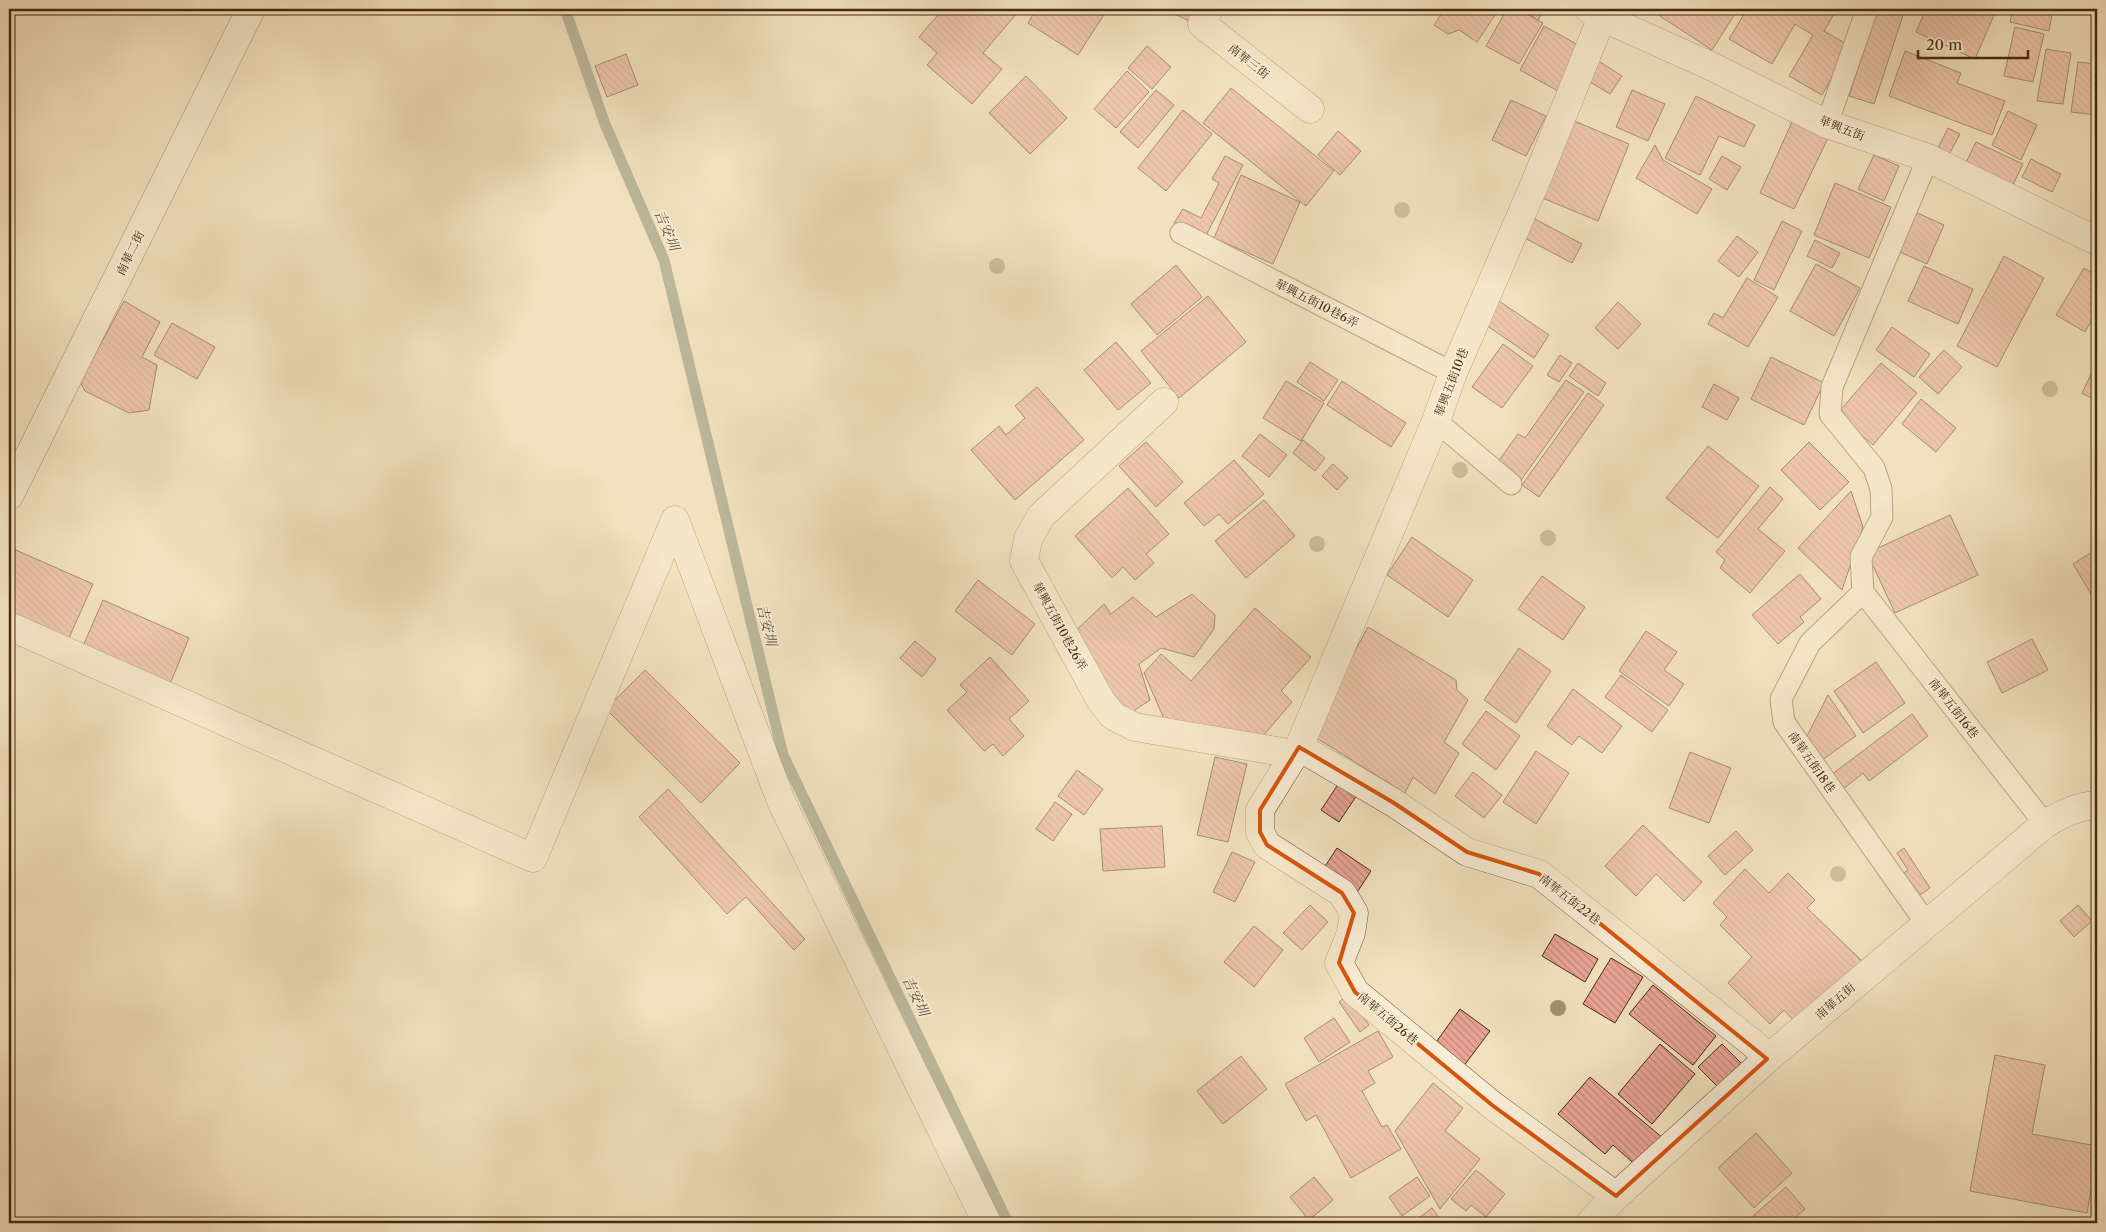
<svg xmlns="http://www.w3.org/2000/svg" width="2106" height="1232" font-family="'Libre Caslon Text','Noto Serif TC',serif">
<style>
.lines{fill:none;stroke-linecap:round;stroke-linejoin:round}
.stream{stroke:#798370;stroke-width:11}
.building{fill:url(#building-back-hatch);stroke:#472a0e}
.lane-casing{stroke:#72583a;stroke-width:23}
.street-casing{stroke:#72583a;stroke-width:29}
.secondary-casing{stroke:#472a0e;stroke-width:29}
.lane{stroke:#f7ecd5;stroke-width:21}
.street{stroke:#f7ecd5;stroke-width:28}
.secondary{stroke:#f7ecd5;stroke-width:28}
.tree{fill:#a5916f}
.marked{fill:none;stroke:#d8540c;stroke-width:4;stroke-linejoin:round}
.labels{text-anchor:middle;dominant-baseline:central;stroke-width:4;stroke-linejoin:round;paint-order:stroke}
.street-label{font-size:12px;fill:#472a0e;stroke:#f7ecd5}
.water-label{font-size:14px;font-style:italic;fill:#5c4f37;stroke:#f7ecd5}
</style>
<defs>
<pattern id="building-back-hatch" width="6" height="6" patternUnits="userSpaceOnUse" patternTransform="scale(1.25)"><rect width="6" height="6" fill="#eaa598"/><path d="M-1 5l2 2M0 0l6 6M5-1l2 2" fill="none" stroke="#bf877a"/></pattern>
</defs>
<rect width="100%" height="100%" fill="#f2e1be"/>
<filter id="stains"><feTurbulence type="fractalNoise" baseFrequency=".004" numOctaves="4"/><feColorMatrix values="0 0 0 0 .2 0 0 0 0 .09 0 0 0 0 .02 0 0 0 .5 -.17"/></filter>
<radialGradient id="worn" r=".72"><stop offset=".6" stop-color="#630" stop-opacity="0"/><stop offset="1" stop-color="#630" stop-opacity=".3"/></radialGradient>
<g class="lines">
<!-- stream -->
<path class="stream" d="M565,9L605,124L664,260L783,755L1008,1223"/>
</g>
<!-- building -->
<g class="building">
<path d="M943,9H1014L1018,12L983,53L1002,69L972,104L927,65L937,53L919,37Z"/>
<path d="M1036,9H1048L1054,12L1056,9H1089L1105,13L1078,55L1028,23Z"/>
<path d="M1173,9H1195L1189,21L1171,12Z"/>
<path d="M1445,9H1499L1477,42L1459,30L1448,34L1434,25Z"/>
<path d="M1507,9H1518L1543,23L1519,64L1486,46Z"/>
<path d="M1520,9H1545L1538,20Z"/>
<path d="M1664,9H1738L1712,50L1660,16Z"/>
<path d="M1747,9H1837L1824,31L1850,46L1822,95L1789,76L1813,35L1795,24L1772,64L1729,39Z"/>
<path d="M1878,9H1905L1874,104L1849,96Z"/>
<path d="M1926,9H1981L1994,15L1975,59L1916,32Z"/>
<path d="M2013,9H2053L2049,31L2010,22Z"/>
<path d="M1544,26L1582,47L1558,91L1520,70Z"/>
<path d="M2015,27L2044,34L2033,82L2004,76Z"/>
<path d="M1147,46L1171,67L1152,89L1128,68Z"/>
<path d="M2046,49L2071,53L2063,104L2037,101Z"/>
<path d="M1905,51L1961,73L1957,83L2005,101L1992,135L1889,96Z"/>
<path d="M626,54L638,85L607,97L595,66Z"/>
<path d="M1597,60L1622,76L1610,94L1585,79Z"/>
<path d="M2078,62L2097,64V115L2071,112Z"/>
<path d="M1127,71L1149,92L1116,128L1094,109Z"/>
<path d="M1026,76L1067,118L1030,154L989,113Z"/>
<path d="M1231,88L1334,171L1306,206L1203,123Z"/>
<path d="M1156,90L1174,105L1138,148L1120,132Z"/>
<path d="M1632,90L1665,104L1648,141L1616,127Z"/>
<path d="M1696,96L1755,125L1744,147L1719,136L1700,175L1665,158Z"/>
<path d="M1511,100L1546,116L1526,156L1492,140Z"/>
<path d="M1183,110L1212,134L1166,191L1138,168Z"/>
<path d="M2008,111L2037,125L2021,160L1992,145Z"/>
<path d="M1572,120L1629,144L1598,221L1540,197Z"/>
<path d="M1792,122L1828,138L1794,209L1760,193Z"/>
<path d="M1948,128L1960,134L1945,162L1934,156Z"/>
<path d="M1338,131L1361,151L1340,175L1318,155Z"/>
<path d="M1976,142L2023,164L2009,193L1962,171Z"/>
<path d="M1655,145L1663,160L1712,189L1697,214L1636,178Z"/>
<path d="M1874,155L1899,166L1884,201L1858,189Z"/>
<path d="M1225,156L1243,165L1204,239L1174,223L1183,209L1201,218L1219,183L1212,179Z"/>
<path d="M1722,156L1741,167L1727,190L1709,179Z"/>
<path d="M2031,159L2061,174L2052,192L2022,177Z"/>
<path d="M1241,175L1300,202L1273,264L1214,238Z"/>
<path d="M1835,183L1891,207L1869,258L1814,235Z"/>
<path d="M1911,210L1944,225L1927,264L1893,249Z"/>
<path d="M1531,217L1582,244L1572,263L1521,236Z"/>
<path d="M1782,221L1802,231L1774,290L1754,280Z"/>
<path d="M1737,236L1758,252L1739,277L1718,261Z"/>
<path d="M1815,240L1840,253L1832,268L1807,256Z"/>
<path d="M2004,256L2044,278L1997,367L1957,346Z"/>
<path d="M1816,264L1860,288L1834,336L1790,311Z"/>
<path d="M1176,265L1202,297L1157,335L1131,304Z"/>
<path d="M1924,266L1973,289L1958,324L1908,301Z"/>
<path d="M2084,268L2097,275V311L2085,332L2056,315Z"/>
<path d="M1747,278L1778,297L1748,347L1708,324L1714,313L1723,318Z"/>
<path d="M1208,296L1246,342L1179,398L1141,351Z"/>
<path d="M124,301L160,322L142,357L157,365L149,410L129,413L85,391L80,382Z"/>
<path d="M1499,301L1549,335L1534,358L1483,323Z"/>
<path d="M1618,302L1641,324L1618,349L1595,328Z"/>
<path d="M172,323L215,347L197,379L154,355Z"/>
<path d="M1892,327L1930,354L1914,377L1876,350Z"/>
<path d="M1116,342L1151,383L1118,410L1084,370Z"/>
<path d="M1503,344L1533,366L1502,408L1472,387Z"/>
<path d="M1944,350L1962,367L1938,394L1919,377Z"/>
<path d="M1560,355L1572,363L1559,382L1547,375Z"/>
<path d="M1771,357L1824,383L1804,425L1751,399Z"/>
<path d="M1310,362L1338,380L1324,401L1297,382Z"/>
<path d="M2097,362V401L2082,393Z"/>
<path d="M1578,363L1606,383L1598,396L1569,376Z"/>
<path d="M1881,363L1917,393L1873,445L1837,414Z"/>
<path d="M1566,380L1584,392L1519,483L1495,466L1518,434L1525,438Z"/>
<path d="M1286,381L1324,403L1301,441L1263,418Z"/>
<path d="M1342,381L1406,423L1391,447L1327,405Z"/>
<path d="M1714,384L1739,398L1727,420L1702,407Z"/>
<path d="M1037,387L1084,440L1015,500L971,450L999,426L1006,435L1025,418L1015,406Z"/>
<path d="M1588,393L1604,405L1539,497L1522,485Z"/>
<path d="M1921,399L1956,428L1936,452L1902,424Z"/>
<path d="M1260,434L1287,455L1269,477L1242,456Z"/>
<path d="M1303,440L1325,458L1315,471L1293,453Z"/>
<path d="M1146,442L1183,482L1156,507L1119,466Z"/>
<path d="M1809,442L1849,482L1820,510L1781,470Z"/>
<path d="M1708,446L1759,486L1718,538L1666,498Z"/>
<path d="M1234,460L1264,494L1228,524L1219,514L1204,526L1184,503Z"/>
<path d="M1333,464L1348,478L1337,490L1322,476Z"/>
<path d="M1770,487L1783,499L1758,529L1785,551L1750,593L1720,568L1725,560L1716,552Z"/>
<path d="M1128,488L1169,534L1146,554L1154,563L1135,580L1123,567L1112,578L1075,536Z"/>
<path d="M1851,491L1863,527L1842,590L1798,548Z"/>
<path d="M1264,500L1295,536L1246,578L1215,541Z"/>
<path d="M1950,515L1978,575L1895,613L1867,553Z"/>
<path d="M1412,537L1473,580L1448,617L1387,575Z"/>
<path d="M9,547L93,584L68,640L9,613Z"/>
<path d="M2097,549V604L2073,564Z"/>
<path d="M1800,574L1821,599L1800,617L1804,622L1778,644L1752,615Z"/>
<path d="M1542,576L1585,607L1563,640L1518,609Z"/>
<path d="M978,580L1035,624L1012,655L955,611Z"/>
<path d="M1192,594L1215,615L1214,629L1194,657L1161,648L1139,664L1150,700L1123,718L1073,633L1104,604L1111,614L1133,597L1156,617Z"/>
<path d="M103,600L189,638L170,684L83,646Z"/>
<path d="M1255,608L1311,657L1281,691L1292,702L1257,743L1168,728L1144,673L1161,654L1191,681Z"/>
<path d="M1368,627L1456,680L1457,690L1468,700L1444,742L1459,753L1435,794L1413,777L1405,793L1310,734Z"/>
<path d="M1646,631L1677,652L1664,670L1684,684L1669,706L1619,671Z"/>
<path d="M2032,639L2048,670L2002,693L1987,662Z"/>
<path d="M915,641L936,659L922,677L900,658Z"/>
<path d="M1519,648L1551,671L1516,723L1484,700Z"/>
<path d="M990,657L1029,701L1009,719L1024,736L1003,756L993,744L984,751L947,710L967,692L960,685Z"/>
<path d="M1876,662L1905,703L1863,733L1834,691Z"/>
<path d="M645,670L740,763L701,803L606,709Z"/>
<path d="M1621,675L1668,710L1652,732L1605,697Z"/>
<path d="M1573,689L1622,726L1602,753L1579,736L1572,745L1547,726Z"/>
<path d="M1828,695L1856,736L1819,762L1805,740Z"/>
<path d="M1486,711L1520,736L1496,770L1462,744Z"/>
<path d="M1912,714L1928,736L1869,781L1863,773L1842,790L1831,775Z"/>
<path d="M1536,751L1569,773L1536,824L1503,802Z"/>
<path d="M1690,752L1731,768L1709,823L1669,808Z"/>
<path d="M1215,757L1247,764L1228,842L1197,835Z"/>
<path d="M1077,770L1103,789L1084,815L1058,796Z"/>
<path d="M1473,772L1502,795L1484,818L1455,796Z"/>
<path d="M1341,780L1359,792L1339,822L1321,810Z"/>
<path d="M668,789L805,939L794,950L746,897L727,914L639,817Z"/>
<path d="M1055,802L1072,814L1053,841L1036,829Z"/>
<path d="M1643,825L1702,882L1684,901L1656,874L1636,896L1605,866Z"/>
<path d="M1162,826L1165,867L1103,871L1100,829Z"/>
<path d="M1736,831L1753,850L1725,875L1708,856Z"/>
<path d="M1337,848L1371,871L1354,897L1320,874Z"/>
<path d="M1904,848L1930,888L1913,900L1898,877L1908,870L1897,853Z"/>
<path d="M1232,852L1255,862L1235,902L1213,892Z"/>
<path d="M1745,869L1769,893L1788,873L1815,900L1807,908L1862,961L1799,1026L1784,1010L1770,1024L1728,983L1752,957L1720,925L1727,917L1713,903Z"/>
<path d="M1310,905L1328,922L1302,950L1283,933Z"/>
<path d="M2078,905L2092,921L2074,937L2060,921Z"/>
<path d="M1254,926L1283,950L1254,987L1224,962Z"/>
<path d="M1555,934L1598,959L1585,982L1542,956Z"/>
<path d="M1611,958L1643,977L1615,1023L1583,1004Z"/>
<path d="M1653,985L1716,1036L1693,1065L1629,1014Z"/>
<path d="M1348,995L1369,1025L1360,1032L1339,1002Z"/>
<path d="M1460,1009L1490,1031L1463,1067L1434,1045Z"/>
<path d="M1334,1018L1350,1042L1319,1062L1304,1038Z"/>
<path d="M1378,1031L1393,1057L1368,1071L1375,1083L1362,1091L1382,1127L1387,1125L1401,1149L1351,1178L1316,1115L1306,1121L1285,1084Z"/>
<path d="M1660,1044L1695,1074L1652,1124L1618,1094Z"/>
<path d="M1722,1044L1742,1064L1719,1088L1698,1067Z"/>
<path d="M1995,1055L2045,1065L2032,1134L2097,1146V1156L2087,1213L1970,1191Z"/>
<path d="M1241,1056L1267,1089L1223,1124L1197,1091Z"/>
<path d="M1590,1077L1664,1139L1639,1168L1613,1145L1605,1154L1558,1114Z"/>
<path d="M1433,1083L1463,1108L1445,1131L1480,1159L1440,1209L1395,1131Z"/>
<path d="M1756,1133L1792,1173L1754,1208L1718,1168Z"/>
<path d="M1476,1170L1505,1194L1486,1217L1471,1205L1466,1211L1451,1199Z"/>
<path d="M1314,1177L1333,1200L1309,1220L1290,1197Z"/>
<path d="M1417,1177L1430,1196L1402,1216L1389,1197Z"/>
<path d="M1786,1187L1805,1209L1789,1223H1745Z"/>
<path d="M1432,1208L1443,1223H1412Z"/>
</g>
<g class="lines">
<defs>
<g id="lane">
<path d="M1827,124L1867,9"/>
<path d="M1181,233L1453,373"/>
<path d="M1436,421L1511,484"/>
<path d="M1863,592L2045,824"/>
<path d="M1926,923L1784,722L1781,699L1810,643L1863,592L1861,557L1882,517L1881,489L1874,468L1830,414L1832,387L1928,158"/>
</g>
<g id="street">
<path d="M1209,9L1202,24L1310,109"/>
<path d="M1589,9L1602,17L1715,68L1827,124L1928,158L2097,241"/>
<path d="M1602,17L1538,176L1453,373L1436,421L1299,747L1260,810V832L1267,845L1342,893L1354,913L1351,933L1339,963L1355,992L1492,1105L1616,1196"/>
<path d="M1164,402L1041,516L1028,539L1024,561L1101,701L1113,716L1135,727L1294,754"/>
<path d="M9,626L533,858L675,520L781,801L987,1223"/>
<path d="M1299,747L1394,803L1467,852L1539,874L1756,1046L1767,1059"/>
<path d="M1590,1223L1616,1196L1767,1059L2045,824C2062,814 2077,806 2097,805"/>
</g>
<path id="secondary" d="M9,496L251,9"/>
</defs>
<!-- lane casing -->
<use href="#lane" class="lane-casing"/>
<!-- street casing -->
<use href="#street" class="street-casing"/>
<!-- secondary casing -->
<use href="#secondary" class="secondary-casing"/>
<!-- lane -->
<use href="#lane" class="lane"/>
<!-- street -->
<use href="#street" class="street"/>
<!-- secondary -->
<use href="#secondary" class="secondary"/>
</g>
<!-- trees -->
<g class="tree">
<circle cx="1402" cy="210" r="8"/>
<circle cx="997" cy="266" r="8"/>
<circle cx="2050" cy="389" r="8"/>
<circle cx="1460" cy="470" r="8"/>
<circle cx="1548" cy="538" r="8"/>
<circle cx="1317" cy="544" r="8"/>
<circle cx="1838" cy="874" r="8"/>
<circle cx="1558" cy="1008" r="8"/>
</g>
<!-- marked area -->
<path d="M0 0H2106V1232H0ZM1299,747L1394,803L1467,852L1539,874L1767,1059L1616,1196L1492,1105L1355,992L1339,963L1354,913L1342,893L1267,845L1260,832V810Z" fill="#f2e1be" fill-opacity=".55" fill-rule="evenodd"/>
<path class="marked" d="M1299,747L1394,803L1467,852L1539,874L1767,1059L1616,1196L1492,1105L1355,992L1339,963L1354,913L1342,893L1267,845L1260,832V810Z"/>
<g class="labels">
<!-- street labels -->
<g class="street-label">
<text transform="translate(1249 61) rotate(38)">南華三街</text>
<text transform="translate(1842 128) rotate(21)">華興五街</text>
<text transform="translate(130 253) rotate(-64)">南華二街</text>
<text transform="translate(1317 303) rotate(27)">華興五街10巷6弄</text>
<text transform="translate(1451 382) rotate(-69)">華興五街10巷</text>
<text transform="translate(1060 626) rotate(61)">華興五街10巷26弄</text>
<text transform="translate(1954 708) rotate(52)">南華五街16巷</text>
<text transform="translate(1812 762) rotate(55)">南華五街18巷</text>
<text transform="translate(1570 899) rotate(38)">南華五街22巷</text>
<text transform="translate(1835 1001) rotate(-41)">南華五街</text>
<text transform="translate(1388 1018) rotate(40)">南華五街26巷</text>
</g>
<!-- water labels -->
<g class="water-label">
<text transform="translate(667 230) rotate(67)">吉安圳</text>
<text transform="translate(767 625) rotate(76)">吉安圳</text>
<text transform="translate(916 996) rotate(64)">吉安圳</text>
</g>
</g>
<!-- margin -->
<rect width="2106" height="1232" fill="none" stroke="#f2e1be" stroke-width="30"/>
<rect x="10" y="10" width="2086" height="1212" fill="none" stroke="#472a0e" stroke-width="2.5"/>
<rect x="15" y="15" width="2076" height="1202" fill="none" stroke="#472a0e"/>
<!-- scale -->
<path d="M1918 50v8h110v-8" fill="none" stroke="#472a0e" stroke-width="2.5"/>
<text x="1926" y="50" font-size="15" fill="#472a0e" stroke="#f7ecd5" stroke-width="4" paint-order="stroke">20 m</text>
<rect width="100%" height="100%" filter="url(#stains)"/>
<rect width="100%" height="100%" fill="url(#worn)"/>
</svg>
